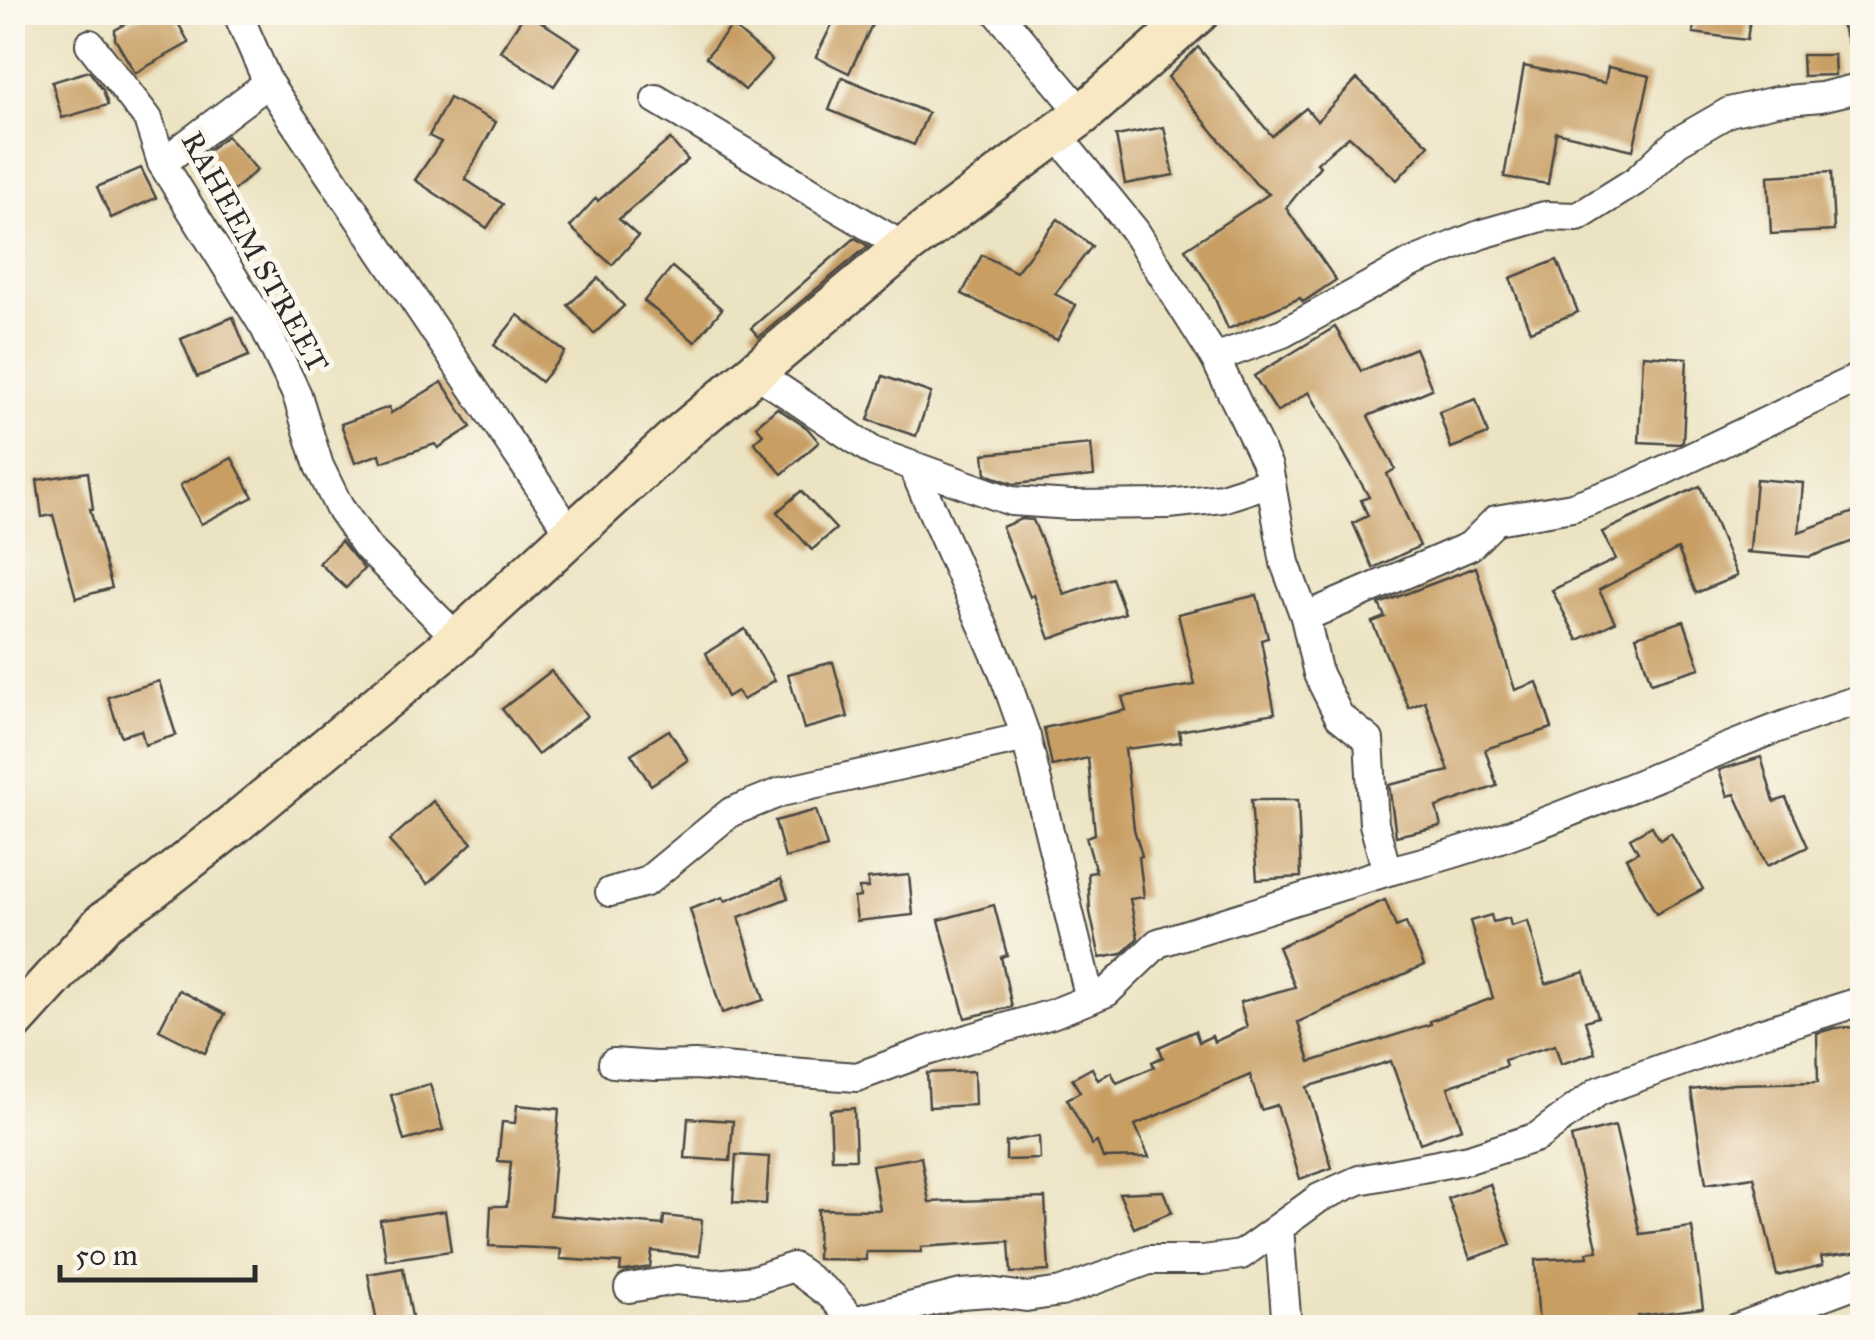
<svg xmlns="http://www.w3.org/2000/svg" width="1875" height="1340" font-family="'IM FELL Great Primer',serif">
<style>
.building{fill:#c89e63}
.lines{fill:none;stroke-linecap:round;stroke-linejoin:round}
.street-casing{stroke:#484742;stroke-width:32}
.secondary-casing{stroke:#484742;stroke-width:45}
.street{stroke:#fff;stroke-width:28}
.secondary{stroke:#f8e8c3;stroke-width:40}
.labels{text-anchor:middle;dominant-baseline:central;stroke-width:10;stroke-linejoin:round;paint-order:stroke}
.street-label{font-size:30px;fill:#2b2b2b;stroke:#fbf7ec}
</style>
<rect width="100%" height="100%" fill="#fbf7ec"/>
<filter id="ink" filterUnits="userSpaceOnUse"><feTurbulence type="fractalNoise" baseFrequency=".01" numOctaves="2"/><feDisplacementMap in="SourceGraphic" scale="20" xChannelSelector="R" yChannelSelector="G"/><feConvolveMatrix kernelMatrix="1 2 1 2 8 2 1 2 1" color-interpolation-filters="sRGB"/></filter>
<filter id="wash" filterUnits="userSpaceOnUse"><feTurbulence type="fractalNoise" baseFrequency=".0048" numOctaves="4" result="noise"/><feDisplacementMap in="SourceGraphic" scale="40" xChannelSelector="R" yChannelSelector="G"/><feGaussianBlur stdDeviation="2.25" result="paint"/><feColorMatrix in="noise" values="0 0 0 0 0 0 0 0 0 0 0 0 0 0 0 0 0 1.4 0 .05"/><feComposite in="paint" operator="in"/></filter>
<g filter="url(#wash)">
<rect width="100%" height="100%" fill="#ece3c2"/>
<g id="blocks">
<!-- building -->
<g class="building">
<path d="M147,12H172L189,43L135,73L115,39V30Z"/>
<path d="M526,12L580,47L554,86L500,51Z"/>
<path d="M838,12H878L849,73L816,57Z"/>
<path d="M1695,12H1751L1747,40L1693,33Z"/>
<path d="M1837,12H1862V70H1857Z"/>
<path d="M732,26L772,60L745,90L706,57Z"/>
<path d="M1198,47L1272,136L1306,108L1317,121L1357,79L1429,145L1397,180L1349,136L1317,163L1320,166L1286,208L1336,280L1303,302L1300,298L1228,329L1209,285L1185,249L1269,194L1256,184L1168,77Z"/>
<path d="M1802,55H1834L1835,75L1803,76Z"/>
<path d="M1524,66L1605,83L1608,67L1650,76L1633,150L1556,132L1548,184L1504,177Z"/>
<path d="M89,71L103,90L108,105L62,118L52,82Z"/>
<path d="M842,77L928,113L914,145L829,110Z"/>
<path d="M449,98L496,122L465,179L503,204L487,228L415,180L441,142L429,136Z"/>
<path d="M1164,127L1174,175L1125,184L1116,136Z"/>
<path d="M227,136L257,170L222,201L190,164Z"/>
<path d="M670,139L688,160L619,219L638,236L612,265L570,227L596,198L598,201Z"/>
<path d="M141,168L156,198L111,218L97,187Z"/>
<path d="M1831,172L1834,231L1771,234L1768,176Z"/>
<path d="M1058,219L1092,246L1055,294L1076,305L1057,340L962,294L982,255L1016,272Z"/>
<path d="M855,238L868,246L759,337L751,328Z"/>
<path d="M1557,260L1578,312L1530,331L1510,278Z"/>
<path d="M672,267L722,309L695,342L644,301Z"/>
<path d="M598,278L624,306L594,334L568,305Z"/>
<path d="M518,315L565,352L541,382L494,345Z"/>
<path d="M233,317L249,356L197,377L181,339Z"/>
<path d="M1335,327L1361,371L1415,348L1432,389L1368,416L1395,469L1387,474L1420,546L1373,568L1353,523L1368,516L1361,500L1369,497L1309,392L1277,412L1254,376Z"/>
<path d="M1643,355L1687,358L1683,442L1679,444L1639,442Z"/>
<path d="M883,376L931,393L916,436L868,420Z"/>
<path d="M442,382L471,427L438,448L435,444L382,462L380,454L355,463L341,424L389,407L391,413Z"/>
<path d="M1476,399L1488,434L1451,448L1439,412Z"/>
<path d="M777,408L807,428L819,442L782,474L754,442L763,434L756,426Z"/>
<path d="M1091,444L1094,476L1014,484L986,474L984,454Z"/>
<path d="M232,458L253,497L201,524L180,485Z"/>
<path d="M88,472L93,509H90L112,588L76,598L53,515L42,517L37,480Z"/>
<path d="M1756,479L1803,483L1799,532L1862,509V538L1810,557L1745,552L1750,550Z"/>
<path d="M1700,486L1737,576L1696,593L1678,549L1599,590L1615,622L1578,640L1552,590L1616,559L1602,532Z"/>
<path d="M801,491L836,529L812,550L777,512Z"/>
<path d="M1021,519L1033,520L1064,594L1112,578L1125,613L1050,639L1034,595L1030,597L1002,527Z"/>
<path d="M341,541L364,569L346,588L319,563Z"/>
<path d="M1476,567L1515,690L1537,682L1552,728L1485,749L1497,786L1436,807L1441,826L1396,836L1389,785L1449,771L1425,701L1409,708L1372,622L1385,617L1379,604Z"/>
<path d="M1257,595L1268,638L1261,640L1275,713L1179,731L1181,742L1125,749L1134,829L1142,856L1139,857L1144,897L1130,899L1138,938L1122,954L1100,958L1090,912L1088,873L1096,872L1086,837L1095,834L1088,758L1052,766L1044,728L1126,710L1122,697L1195,685L1178,614Z"/>
<path d="M1684,621L1700,668L1651,683L1636,636Z"/>
<path d="M745,629L775,680L743,700L737,691L727,697L706,653Z"/>
<path d="M833,662L848,717L804,729L788,674Z"/>
<path d="M551,671L587,716L538,755L502,709Z"/>
<path d="M159,681L176,735L145,745L141,730L121,736L108,697Z"/>
<path d="M669,730L688,760L651,785L631,754Z"/>
<path d="M1761,757L1774,802L1786,798L1808,847L1767,866L1735,794L1728,796L1719,770Z"/>
<path d="M1251,800H1298L1301,877L1257,880Z"/>
<path d="M433,801L472,843L428,884L389,841Z"/>
<path d="M816,810L827,847L785,858L775,821Z"/>
<path d="M1652,826L1660,840L1671,833L1703,889L1656,914L1626,858L1638,852L1630,838Z"/>
<path d="M909,875L913,915L857,921L854,898L860,897L859,888H868V879Z"/>
<path d="M781,879L788,898L739,917L764,1000L722,1013L690,909L723,897L725,901Z"/>
<path d="M1385,900L1396,927L1406,923L1424,965L1298,1022L1310,1062L1431,1024L1430,1021L1493,998L1470,921L1491,915L1493,922L1509,918L1511,926L1528,921L1546,984L1584,972L1598,1017L1585,1021L1595,1053L1561,1064L1555,1045L1504,1060L1506,1066L1448,1087L1462,1128L1420,1143L1391,1061L1307,1087L1332,1168L1300,1179L1277,1105L1261,1110L1250,1075L1135,1125L1149,1157L1103,1158L1097,1142L1092,1145L1067,1099L1080,1092L1072,1079L1092,1068L1098,1080L1111,1072L1117,1083L1154,1067L1152,1062L1163,1057L1159,1047L1195,1031L1199,1042L1212,1036L1214,1042L1247,1027L1240,1002L1295,987L1278,947Z"/>
<path d="M994,905L1007,955L1001,957L1012,1007L965,1018L939,920Z"/>
<path d="M179,990L225,1014L205,1053L159,1030Z"/>
<path d="M1861,1027L1862,1252L1821,1257L1823,1265L1777,1276L1754,1177L1706,1184L1691,1090L1733,1084L1818,1082L1817,1033L1835,1028Z"/>
<path d="M974,1071L975,1105L929,1107L927,1073Z"/>
<path d="M430,1084L443,1130L404,1141L391,1095Z"/>
<path d="M517,1105L559,1109L550,1215L663,1225L664,1216L702,1220L699,1256L652,1251L650,1267L625,1271H620L621,1263L560,1259L561,1249L489,1246L491,1206H507L511,1162L498,1161L502,1122L515,1123Z"/>
<path d="M854,1108L856,1159H832L830,1110Z"/>
<path d="M688,1118L733,1121L730,1161L685,1158Z"/>
<path d="M1615,1126L1640,1234L1692,1227L1703,1308L1638,1316L1639,1328H1539L1535,1260L1588,1257L1587,1252L1598,1251L1571,1137Z"/>
<path d="M1039,1136L1040,1159L1006,1160V1142Z"/>
<path d="M736,1155L769,1157L766,1204L733,1202Z"/>
<path d="M921,1157L929,1202L1045,1198L1049,1271L1011,1273L1009,1241L921,1247V1252H866V1260L817,1259L818,1209L880,1210L872,1165Z"/>
<path d="M1490,1184L1511,1245L1470,1259L1448,1198Z"/>
<path d="M1163,1191L1172,1212L1134,1228L1119,1193Z"/>
<path d="M445,1211L451,1251L386,1260L380,1220Z"/>
<path d="M403,1268L412,1317L377,1323L368,1274Z"/>
</g>
</g>
</g>
<g filter="url(#ink)">
<use href="#blocks" fill-opacity="0" stroke="#484742" stroke-width="2.5"/>
<g class="lines">
<defs>
<g id="street">
<path d="M237,12L268,83L572,535"/>
<path d="M997,12L1083,114"/>
<path d="M90,44L148,119L162,163L265,328L297,395L319,466L339,507L367,547L458,639"/>
<path d="M656,99L904,247"/>
<path d="M1056,134L1135,231L1215,358L1268,467L1285,563L1305,617L1318,674L1339,716L1369,740L1374,824L1385,864L1392,870C1556,831 1703,748 1862,699"/>
<path d="M162,163L268,83"/>
<path d="M1215,358L1283,333L1411,263L1482,234L1545,216L1578,217L1637,180L1677,142L1729,112L1776,101L1821,97L1862,87"/>
<path d="M755,372L874,452L1011,501L1071,505L1169,504L1222,498L1271,482"/>
<path d="M913,467L1002,669L1026,737L1090,999"/>
<path d="M1305,617L1470,546L1496,520L1572,507L1631,486L1862,376"/>
<path d="M610,892L646,882L731,812L781,792L1026,737"/>
<path d="M613,1063L656,1066L695,1065L857,1077L927,1051L1052,1014L1107,992L1158,943L1392,870"/>
<path d="M1279,1228L1287,1328"/>
<path d="M629,1288L676,1280L716,1284L754,1280L793,1267L832,1296L853,1321L961,1294L989,1292L1026,1297L1061,1292L1149,1260H1203L1241,1255L1319,1198L1359,1180L1469,1159L1537,1137L1599,1091L1763,1032L1862,1001"/>
<path d="M1737,1328L1862,1281"/>
</g>
<path id="secondary" d="M12,1023L104,922L153,888L238,821L458,639L676,438L904,247L1083,114L1199,12"/>
</defs>
<!-- street casing -->
<use href="#street" class="street-casing"/>
<!-- secondary casing -->
<use href="#secondary" class="secondary-casing"/>
<!-- street -->
<use href="#street" class="street"/>
<!-- secondary -->
<use href="#secondary" class="secondary"/>
</g>
</g>
<g class="labels">
<!-- street labels -->
<g class="street-label">
<text transform="translate(255 252) rotate(61)">RAHEEM STREET</text>
</g>
</g>
<!-- margin -->
<rect width="1875" height="1340" fill="none" stroke="#fbf7ec" stroke-width="50"/>
<!-- scale -->
<path d="M60 1265v15h195v-15" fill="none" stroke="#2b2b2b" stroke-width="5"/>
<text x="75" y="1265" font-size="30" fill="#2b2b2b" stroke="#fbf7ec" stroke-width="8" paint-order="stroke">50 m</text>
</svg>
